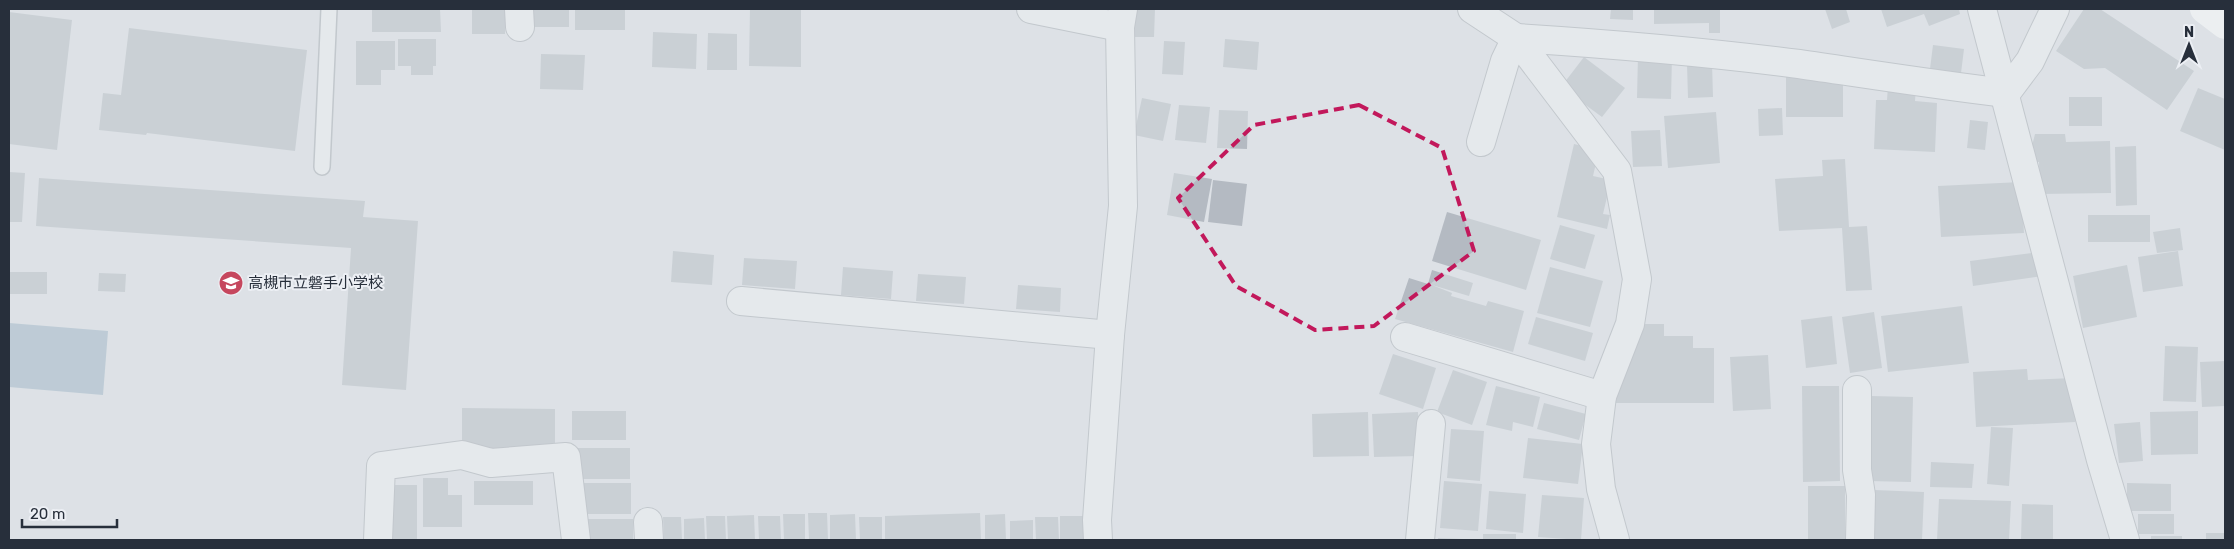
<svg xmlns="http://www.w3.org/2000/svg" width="2234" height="549" font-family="Rubik,'Noto Sans JP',sans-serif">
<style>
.water{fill:#99b0c4}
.building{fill:#b4bac2}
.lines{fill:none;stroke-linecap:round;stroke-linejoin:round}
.lane-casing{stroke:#a3a8af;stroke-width:18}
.street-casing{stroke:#a3a8af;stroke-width:30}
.lane{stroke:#eff1f4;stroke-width:15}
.street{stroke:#eff1f4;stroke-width:28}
.secondary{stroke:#fff;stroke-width:28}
.marked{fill:none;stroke:#c2185b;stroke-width:4;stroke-dasharray:10 6;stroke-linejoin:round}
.labels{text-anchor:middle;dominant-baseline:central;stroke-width:4;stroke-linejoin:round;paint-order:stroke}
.poi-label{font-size:15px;fill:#272f3b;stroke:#eceff4;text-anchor:start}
</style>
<rect width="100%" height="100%" fill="#dde1e6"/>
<!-- water -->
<path class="water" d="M9,323L108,331L103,395L9,387Z"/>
<!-- building -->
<g class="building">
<path d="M372,9H440L441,32H372Z"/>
<rect x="472" y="9" width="33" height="25"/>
<rect x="531" y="9" width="38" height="18"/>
<rect x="575" y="9" width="50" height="21"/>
<path d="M750,9H801V67L749,66Z"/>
<path d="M1131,9H1155L1154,37H1130Z"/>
<path d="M1611,9H1633V20L1610,19Z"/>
<path d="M1654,9H1720V33H1709V23L1654,24Z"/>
<path d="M1825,9H1846L1850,22L1832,29Z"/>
<path d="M1881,9H1959L1960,14L1929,26L1924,14L1887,27Z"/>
<path d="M2084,9H2100L2194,71L2167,110L2105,68L2084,69L2056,51Z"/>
<path d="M9,12L72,20L57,150L9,144Z"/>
<path d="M129,28L307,50L295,151L147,133L146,135L99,130L103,93L121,95Z"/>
<path d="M653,32L697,34L696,69L652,67Z"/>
<path d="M708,33L737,34V70H707Z"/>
<path d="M398,39H436V66H433V75H411V66H398Z"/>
<path d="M1225,39L1259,42L1257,70L1223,67Z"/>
<path d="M356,41H395V70H381V85H356Z"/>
<path d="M1164,41L1185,42L1183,75L1162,74Z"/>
<path d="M1933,45L1964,49L1961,73L1930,69Z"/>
<path d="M541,54L585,55L583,90L540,89Z"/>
<path d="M1638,55L1672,56L1671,99L1637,98Z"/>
<path d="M1584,57L1625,88L1602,117L1561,87Z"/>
<path d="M1712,63L1713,97L1688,98L1687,64Z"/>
<rect x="1786" y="77" width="57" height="40"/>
<path d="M1888,86L1916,87L1915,101L1937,103L1935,152L1874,149L1876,100H1887Z"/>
<path d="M2198,88L2225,99V150L2180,131Z"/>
<rect x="2069" y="97" width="33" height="29"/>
<path d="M1142,98L1171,104L1163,141L1134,135Z"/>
<path d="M1179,105L1210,107L1206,143L1175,140Z"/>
<path d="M1782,108L1783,135L1759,136L1758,109Z"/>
<path d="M1219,110L1248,111L1247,149L1217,148Z"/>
<path d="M1716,112L1720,163L1668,168L1664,116Z"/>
<path d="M1970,120L1988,122L1985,150L1967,148Z"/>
<path d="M1660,130L1662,166L1633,167L1631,131Z"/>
<path d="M2035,134H2065L2066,142L2110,141L2111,193L2040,194L2039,162H2028Z"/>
<path d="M1574,144L1599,150L1593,176L1611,180L1603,214L1610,215L1607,229L1557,217Z"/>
<path d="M2136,146L2137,205L2116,206L2115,147Z"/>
<path d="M1845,159L1849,227L1867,226L1872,290L1846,291L1842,228L1779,231L1775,179L1823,176L1822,160Z"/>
<path d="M9,172L25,173L22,222H9Z"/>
<path d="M1174,173L1212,179L1204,222L1167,215Z"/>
<path d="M39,178L365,201L363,217L418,221L406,390L342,385L351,248L36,226Z"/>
<path d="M1213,180L1247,184L1242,226L1208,222Z"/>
<path d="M2021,182L2024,233L1941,237L1938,186Z"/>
<path d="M1447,212L1541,240L1526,290L1432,261Z"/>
<rect x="2088" y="215" width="62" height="27"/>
<path d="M1560,225L1595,235L1585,269L1550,259Z"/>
<path d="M2180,228L2183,250L2157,253L2153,232Z"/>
<path d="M673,251L714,255L712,285L671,282Z"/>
<path d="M2178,251L2183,286L2143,292L2138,257Z"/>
<path d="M2039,252L2043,276L1973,286L1970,261Z"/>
<path d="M744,258L797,261L795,289L742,285Z"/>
<path d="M2127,265L2137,317L2083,328L2073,276Z"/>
<path d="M843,267L893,271L891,299L841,295Z"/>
<path d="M1550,267L1603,281L1590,327L1537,313Z"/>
<path d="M1432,270L1473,283L1469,296L1432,285L1452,293L1451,296L1486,306L1488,301L1524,311L1513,352L1395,319L1409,278L1428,284Z"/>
<rect x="9" y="272" width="38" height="22"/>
<path d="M99,273L126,274L125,292L98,291Z"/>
<path d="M918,274L966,277L964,304L916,301Z"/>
<path d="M1018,285L1061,288L1060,312L1016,309Z"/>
<path d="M1962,306L1969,363L1888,372L1881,316Z"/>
<path d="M1874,312L1882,368L1850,373L1842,317Z"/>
<path d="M1832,316L1837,364L1806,368L1801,320Z"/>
<path d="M1536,317L1593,333L1585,361L1528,344Z"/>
<path d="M1630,324H1664V336H1693V348H1714V403H1606Z"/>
<path d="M2165,346L2198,347L2196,402L2163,401Z"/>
<path d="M1393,354L1436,368L1423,409L1379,394Z"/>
<path d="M1768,355L1771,409L1733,411L1730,357Z"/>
<path d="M2225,361V406L2202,407L2200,362Z"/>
<path d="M2027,369L2028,380L2073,378L2075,422L1976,427L1973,372Z"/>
<path d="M1453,370L1487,382L1472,425L1437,412Z"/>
<path d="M1496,386L1540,397L1533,427L1513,422L1512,431L1486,425Z"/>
<path d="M1802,386H1839L1840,481L1803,482Z"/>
<path d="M1871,396L1913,397L1911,482L1868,481Z"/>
<path d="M1544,403L1586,414L1579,440L1537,429Z"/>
<path d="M462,408L555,409V447H512V449H462Z"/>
<rect x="572" y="411" width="54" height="29"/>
<path d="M2198,411V454L2151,455L2150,412Z"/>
<path d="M1368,412L1369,456L1313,457L1312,414Z"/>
<path d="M1418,412L1419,456L1374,457L1372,414Z"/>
<path d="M2140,422L2143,461L2119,463L2114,424Z"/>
<path d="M1991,427L2013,428L2009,486L1987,484Z"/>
<path d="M1451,429L1484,431L1480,481L1447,478Z"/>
<path d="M1528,438L1583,444L1578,484L1523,478Z"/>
<rect x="575" y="448" width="55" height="31"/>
<path d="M1931,462L1974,464L1972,488L1930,487Z"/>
<path d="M423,478H448V495H462V527H423Z"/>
<rect x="474" y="481" width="59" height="24"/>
<path d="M1444,481L1482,484L1478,531L1440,528Z"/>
<rect x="581" y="483" width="50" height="31"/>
<path d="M2127,483L2171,484V511H2127Z"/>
<rect x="388" y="485" width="29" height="54"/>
<rect x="1808" y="486" width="37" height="54"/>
<path d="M1874,490L1924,492L1922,540H1873Z"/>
<path d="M1489,491L1526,494L1523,533L1486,529Z"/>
<path d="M1542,495L1584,498L1581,540L1538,537Z"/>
<path d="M1939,499L2011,501L2009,540H1937Z"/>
<path d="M2022,504L2053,505V540H2021Z"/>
<path d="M808,513H827L828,540H809Z"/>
<path d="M980,513L981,540H885V516Z"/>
<path d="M783,514H805V540H784Z"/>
<path d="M855,514L856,540H830V515Z"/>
<path d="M1005,514L1006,540H985V515Z"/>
<rect x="2138" y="514" width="36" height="20"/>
<path d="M754,515L755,540H728L727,516Z"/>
<path d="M706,516H725L726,540H707Z"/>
<path d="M758,516H780L781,540H759Z"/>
<path d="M1060,516H1085L1086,540H1060Z"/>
<path d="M663,517H681L682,540H664Z"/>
<path d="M859,517H882V540H860Z"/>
<path d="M1035,517H1058L1059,540H1036Z"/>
<path d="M704,518L705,540H684V519Z"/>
<path d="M586,519H633V540H585Z"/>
<path d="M1033,520V540H1010V521Z"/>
<rect x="2206" y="533" width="19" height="7"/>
<rect x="1483" y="534" width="33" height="6"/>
<rect x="2151" y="536" width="31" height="4"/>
<path d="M1438,538L1463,539V540H1438Z"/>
</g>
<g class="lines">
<defs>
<path id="lane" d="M322,167L329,9"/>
<g id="street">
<path d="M519,9L520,27"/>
<path d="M1031,9L1120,27"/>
<path d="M1472,9L1516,38L1617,171L1637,279L1630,324L1602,396L1596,444L1601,489L1615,540"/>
<path d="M1982,9L2101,460L2125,540"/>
<path d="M1516,38C1611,44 1705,52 1799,64C1868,74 1937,85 2006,93"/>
<path d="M2006,93L2030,61L2055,9"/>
<path d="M1481,142L1505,61L1516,38"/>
<path d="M741,301L1110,335"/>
<path d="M1405,337L1602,396"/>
<path d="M1857,390V470L1861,495L1860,540"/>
<path d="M648,522L649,540"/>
<path d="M378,540L381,466L462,455L491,463L566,457L576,540"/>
<path d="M1098,540L1097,520L1110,335L1123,206L1120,27L1123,9"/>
<path d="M1420,540L1431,424"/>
</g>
</defs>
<!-- lane casing -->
<use href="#lane" class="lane-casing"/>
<!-- street casing -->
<use href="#street" class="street-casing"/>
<!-- lane -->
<use href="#lane" class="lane"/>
<!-- street -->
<use href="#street" class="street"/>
<!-- secondary -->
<path class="secondary" d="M2204,9L2225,25"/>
</g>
<!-- marked area -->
<path d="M0 0H2234V549H0ZM1359,105L1442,148L1474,251L1374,326L1315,330L1236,286L1178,198L1254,125Z" fill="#dde1e6" fill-opacity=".55" fill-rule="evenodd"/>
<path class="marked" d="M1359,105L1442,148L1474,251L1374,326L1315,330L1236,286L1178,198L1254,125Z"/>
<!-- icons -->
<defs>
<symbol id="school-disc" viewBox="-11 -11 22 22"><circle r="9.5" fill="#c6475e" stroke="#eceff4"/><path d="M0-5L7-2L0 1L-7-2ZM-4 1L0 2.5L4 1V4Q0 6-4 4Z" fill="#fff"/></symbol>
</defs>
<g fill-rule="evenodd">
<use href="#school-disc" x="217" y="269" width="28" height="28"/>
</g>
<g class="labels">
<!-- poi labels -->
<g class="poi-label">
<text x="248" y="283">高槻市立磐手小学校</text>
</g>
</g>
<!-- border -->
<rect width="2234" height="549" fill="none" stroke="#272f3b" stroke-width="20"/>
<!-- north arrow -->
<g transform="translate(2189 45)" stroke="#eceff4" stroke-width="4" paint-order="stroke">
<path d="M0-4L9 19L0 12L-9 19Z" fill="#272f3b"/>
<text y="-8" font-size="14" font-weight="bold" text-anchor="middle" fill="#272f3b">N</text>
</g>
<!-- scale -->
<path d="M22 519v8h95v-8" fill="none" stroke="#272f3b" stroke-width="2.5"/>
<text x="30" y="519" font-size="15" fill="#272f3b" stroke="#eceff4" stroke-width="4" paint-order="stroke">20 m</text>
</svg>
